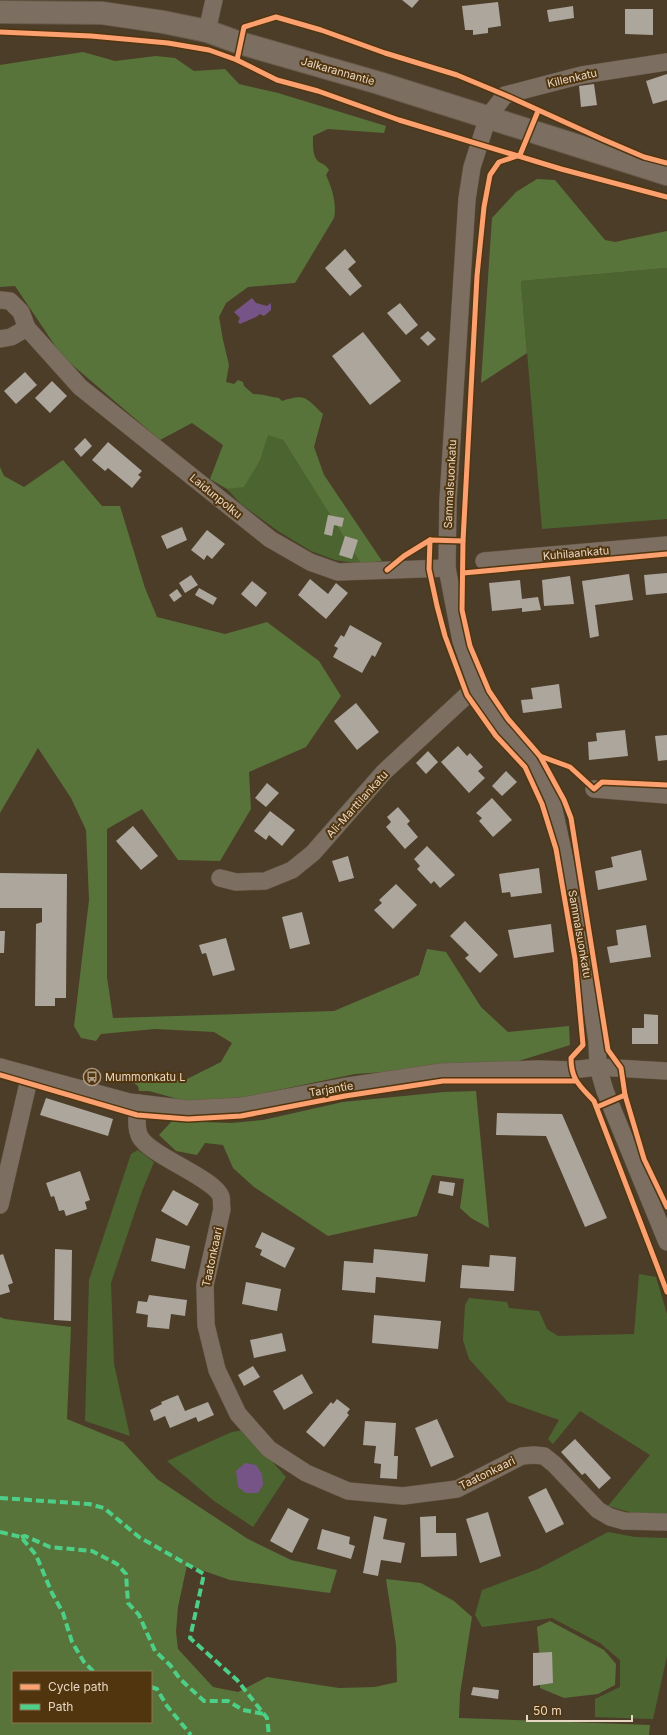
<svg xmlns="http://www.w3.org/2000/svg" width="667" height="1735" font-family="Inter,sans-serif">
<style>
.green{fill:#4c6530}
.forest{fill:#58743a;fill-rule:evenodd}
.water{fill:#775488}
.building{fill:#aca69c}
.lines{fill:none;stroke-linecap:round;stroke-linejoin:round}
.minor-casing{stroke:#675a48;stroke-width:18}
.secondary-casing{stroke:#675a48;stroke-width:24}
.minor{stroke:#7c6f61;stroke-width:17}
.secondary{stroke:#7c6f61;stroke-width:22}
.quiet{stroke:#4dcf88;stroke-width:4;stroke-dasharray:8 4;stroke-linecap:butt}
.cycleway-casing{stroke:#50350f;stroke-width:8}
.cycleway{stroke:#fca06f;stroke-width:5}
.labels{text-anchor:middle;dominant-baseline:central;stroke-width:4;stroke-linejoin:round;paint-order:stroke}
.street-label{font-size:11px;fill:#e7d6c2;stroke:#50350f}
.poi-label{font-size:11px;fill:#e7d6c2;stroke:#50350f;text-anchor:start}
</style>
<rect width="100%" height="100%" fill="#4c3d29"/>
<!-- green -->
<g class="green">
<path d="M667,268V519L542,529L521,281Z"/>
<path d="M268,434L283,440L361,564L335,560L311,551L278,531L241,504L227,489L244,486L260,461Z"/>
<path d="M138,1150L154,1162L142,1191L111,1283L114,1364L130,1436L85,1421L89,1280L131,1154Z"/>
<path d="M639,1274L656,1277L667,1314V1514H636L608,1506L650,1455L580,1411L553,1444L548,1439L559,1420L508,1402L469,1359L463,1340L465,1305L469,1298L507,1302L509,1308L539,1311L547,1329L558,1336L634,1334Z"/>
<path d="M244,1430L286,1477L253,1527L214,1501L167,1461L232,1432Z"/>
<path d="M608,1532L635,1537L667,1538V1656L653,1719L595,1717V1699L620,1687V1660L600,1643L552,1618L482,1627L475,1615L482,1590L538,1569Z"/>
</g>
<!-- forest -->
<g class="forest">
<path d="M83,52L115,61L156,56L175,58L194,71L225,69L239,84L278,93L386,126L384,133L328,129L313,136C313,144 312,157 319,162C324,165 326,165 329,170L326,175C332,188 337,204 334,218L295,283L248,287L226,303L219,317L223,340L229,365L226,382L234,384L238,380L243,382L244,386L253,394C263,394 270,397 279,398L282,401C306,393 306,398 323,414L314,447L324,475L382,561L361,564L283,440L268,435L260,461L244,487L227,489L210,479L223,445L192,423L160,440L62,356L15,286L0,287V65Z"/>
<path d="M537,179L555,180L605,240L615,242L667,231V268L521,281L527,353L481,383L492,218L516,192Z"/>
<path d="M63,460L102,506H120L145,588L157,617L225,634L267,622L319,661L341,696L306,747L249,772L251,809L220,861L178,860L142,809L107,829V977L113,1018L334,1011L419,975L427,949L446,952L481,1007L508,1032L569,1026L570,1045L512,1063L355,1074L245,1097L185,1101L149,1091H139L138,1086L131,1081L136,1075L164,1076L183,1081L221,1062L232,1043L214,1032L155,1029L101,1034L96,1041L81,1038L74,1026L89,900L86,830L71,798L38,748L0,813V467L4,476L24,487Z"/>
<path d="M476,1091L489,1228L471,1218L460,1208L464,1179L432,1175L417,1216L328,1236L254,1187L233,1168L223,1145L205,1143L197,1155L176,1151L159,1135L172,1121L231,1123L263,1120L343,1102L444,1092Z"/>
<path d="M0,1317L5,1319L71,1327L67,1419L123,1442L157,1479L248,1539L291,1560L337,1570L330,1593L230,1580L187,1565L178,1607L176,1632L178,1649L213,1687L238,1692L267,1677L339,1688L375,1687L397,1682L396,1645L386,1579L421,1583L454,1601L472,1617L460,1694L459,1718L650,1725L649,1735H0ZM13,1672H151V1722H13Z"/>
<path d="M550,1621L604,1650L616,1664L615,1685L598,1694L564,1698L540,1688V1662L537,1627Z"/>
</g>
<!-- water -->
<g class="water">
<path d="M252,298L256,303L267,306L271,303V310L264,316L260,314L256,317L240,324L238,322L240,318L234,312Z"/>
<path d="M245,1463L256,1465L262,1474L263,1485L258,1493H246L238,1487L236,1471Z"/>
</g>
<!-- building -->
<g class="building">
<path d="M402,0H419L412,8Z"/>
<path d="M498,2L501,26L488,28V33L473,35V30H465L462,6Z"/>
<path d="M573,6L574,18L549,22L547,10Z"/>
<path d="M625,9H653V35L625,34Z"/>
<path d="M667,74V100L653,104L646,81Z"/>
<path d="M594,84L597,105L581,107L579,86Z"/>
<path d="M345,249L356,262L348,269L362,286L350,296L325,268Z"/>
<path d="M400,303L418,325L406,335L387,313Z"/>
<path d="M428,331L436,339L428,346L420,338Z"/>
<path d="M363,332L401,381L370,405L332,356Z"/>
<path d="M25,372L37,385L16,404L4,391Z"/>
<path d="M52,381L67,396L50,413L35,398Z"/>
<path d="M85,438L92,446L81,457L74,449Z"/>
<path d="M108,442L142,471L138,475L141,477L132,488L108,468L105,471L92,460Z"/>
<path d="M328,515L344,518L342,527L334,525L332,536L324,534Z"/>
<path d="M182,527L187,540L167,549L161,536Z"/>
<path d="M207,530L225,544L212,559L207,555L204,560L191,550Z"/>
<path d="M345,536L358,540L352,559L339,555Z"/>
<path d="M667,573V593L646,595L644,575Z"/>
<path d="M629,574L633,600L595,605L599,636L590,638L582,581Z"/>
<path d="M191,575L198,585L185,593L179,583Z"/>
<path d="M570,576L574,604L544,606L542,580Z"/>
<path d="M310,579L328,594L336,583L348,593L326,619L298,595Z"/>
<path d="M520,580L522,599L538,597L541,610L522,612V608L492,611L489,583Z"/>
<path d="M252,581L267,593L256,607L241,594Z"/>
<path d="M199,588L217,598L213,605L195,595Z"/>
<path d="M177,589L182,596L174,602L169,595Z"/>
<path d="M350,625L382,643L375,657L372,655L362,673L333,657L338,648L334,646L341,635L344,637Z"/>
<path d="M559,684L562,708L523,713L521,700L533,699L531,688Z"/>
<path d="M356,703L379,732L357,750L334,721Z"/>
<path d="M625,730L628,756L589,760L588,742L597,741L596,733Z"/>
<path d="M667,735V760L658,761L655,736Z"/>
<path d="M458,746L467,756L470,753L483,767L478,771L485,778L469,793L441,762Z"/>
<path d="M428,751L438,762L426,774L416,763Z"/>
<path d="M506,771L517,782L502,796L492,786Z"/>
<path d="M267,783L279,793L266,807L255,798Z"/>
<path d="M492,798L512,820L493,837L479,821L482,818L476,813Z"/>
<path d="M398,807L410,821L407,824L418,837L405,849L386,827L391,822L387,817Z"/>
<path d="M270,811L295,830L282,846L269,835L266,840L254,831Z"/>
<path d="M133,826L158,856L141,870L116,841Z"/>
<path d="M427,846L455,875L440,888L434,881L431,884L417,869L420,866L414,859Z"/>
<path d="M641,850L647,880L598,890L595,871L613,867L611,857Z"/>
<path d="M348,856L354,878L339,882L332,861Z"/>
<path d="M539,868L542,893L511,897L510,892L502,893L499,874Z"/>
<path d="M0,873L67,874L66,998H55V1006H35L36,924L42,922V908H0Z"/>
<path d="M396,884L417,905L393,929L374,910L382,903L379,900Z"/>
<path d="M302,912L310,944L290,949L282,917Z"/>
<path d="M465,921L498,955L480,973L465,958L469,955L450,936Z"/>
<path d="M551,924L554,952L514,958L508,930Z"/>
<path d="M646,925L651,957L610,963L607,947L618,945L616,930Z"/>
<path d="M0,931H5L4,953H0Z"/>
<path d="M226,938L235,970L213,976L206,953L202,954L199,945Z"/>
<path d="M644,1014L658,1015V1044H632V1028H644Z"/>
<path d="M46,1098L113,1119L108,1136L40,1115Z"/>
<path d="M497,1113L562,1114L607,1218L585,1227L546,1136L496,1135Z"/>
<path d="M80,1171L90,1200L85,1202L87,1209L66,1216L64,1210L59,1211L54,1196L51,1197L46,1183Z"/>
<path d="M440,1181L455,1183L453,1196L438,1193Z"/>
<path d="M173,1190L199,1204L187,1226L161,1211Z"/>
<path d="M262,1232L295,1248L285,1268L260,1255L262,1250L255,1247Z"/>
<path d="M156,1238L190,1246L185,1269L151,1261Z"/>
<path d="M55,1249L72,1250L71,1321L54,1320Z"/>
<path d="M374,1249L428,1254L425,1282L376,1277L375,1293L342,1290L344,1261L373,1263Z"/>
<path d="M3,1254L13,1283L8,1285L10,1292L0,1295V1255Z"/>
<path d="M490,1255L516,1257L514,1291L460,1288L462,1265L489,1267Z"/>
<path d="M246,1282L281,1289L277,1311L242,1304Z"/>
<path d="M149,1295L187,1300L185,1316L171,1314L169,1329L147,1327L148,1315L136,1313L138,1301L147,1302Z"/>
<path d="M374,1315L441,1321L438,1349L372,1343Z"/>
<path d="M282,1333L286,1351L254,1358L250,1340Z"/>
<path d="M253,1366L260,1377L244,1386L238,1375Z"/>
<path d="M302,1374L313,1393L284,1410L273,1391Z"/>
<path d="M178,1395L185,1411L208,1402L214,1415L198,1422L196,1417L170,1428L165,1416L154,1421L150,1410L162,1404L161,1402Z"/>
<path d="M337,1399L350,1409L347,1413L349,1415L324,1447L306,1432L331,1402L333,1404Z"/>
<path d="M437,1419L454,1457L431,1467L415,1428Z"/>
<path d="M365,1421L396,1423L394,1456H398L397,1479L380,1478L381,1464L374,1463L376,1446L363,1445Z"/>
<path d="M575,1439L611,1478L599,1489L585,1473L582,1475L561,1452Z"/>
<path d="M546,1488L564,1524L546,1533L528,1497Z"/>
<path d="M288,1508L309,1519L292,1553L270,1541Z"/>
<path d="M488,1512L501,1556L480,1563L466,1519Z"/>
<path d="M374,1516L387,1519L383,1539L405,1543L401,1563L381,1560L378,1576L363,1573Z"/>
<path d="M436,1516V1533H456L457,1556L421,1557L420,1517Z"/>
<path d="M322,1529L350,1537L349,1544L355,1546L351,1559L317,1549Z"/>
<path d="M552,1652L553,1683L533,1686V1653Z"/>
<path d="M473,1687L499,1690L498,1699L471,1695Z"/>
</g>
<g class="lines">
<defs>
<g id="minor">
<path d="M207,31L214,0"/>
<path d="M667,62L582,75L505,95L488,117L472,167L467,199L448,501L447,568L461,641L477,687L486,704L531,763L546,787L552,801L581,933L597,1041L598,1067L605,1091L667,1242"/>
<path d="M0,300L10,301L21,312L27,328L80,387L270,539L310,562L338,572L447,568"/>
<path d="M0,339L11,337L27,328"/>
<path d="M484,561L667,545"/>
<path d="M594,789L667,795"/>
<path d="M220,878L236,882L265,881L292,870L313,853L384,772L467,695L477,687"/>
<path d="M0,1067L129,1102L188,1109L242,1106L342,1087L441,1072L538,1069L571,1070L598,1067L667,1071"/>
<path d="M139,1103C137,1114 135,1127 140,1137C152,1157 215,1178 221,1197C222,1200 221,1205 222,1209L205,1285L206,1325L217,1370L238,1414L269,1449L306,1473L348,1491L403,1496L457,1489L522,1456L534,1455L544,1456L554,1464L598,1510L610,1517L624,1521L667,1522"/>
<path d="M0,1205L30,1075"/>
</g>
<path id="secondary" d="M0,12L102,13L163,22L207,31L240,43L379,83L667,174"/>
</defs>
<!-- minor casing -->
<use href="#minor" class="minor-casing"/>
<!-- secondary casing -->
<use href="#secondary" class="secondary-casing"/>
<!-- minor -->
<use href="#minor" class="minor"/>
<!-- secondary -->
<use href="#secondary" class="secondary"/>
<!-- quiet -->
<g class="quiet">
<path d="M0,1498L89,1504L104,1508L139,1537L204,1574L190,1638L237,1680L267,1718L269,1735"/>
<path d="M0,1532L21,1537L36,1555L52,1593L63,1613L72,1642L84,1662L94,1672"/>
<path d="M21,1537L25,1536L50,1547L92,1551L117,1564L126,1574L128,1603L139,1615L155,1651L170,1665L180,1679L204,1701H228L243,1710L264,1714"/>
<path d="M151,1687L157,1689L167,1706L191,1735"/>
</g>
<defs>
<g id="cycleway">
<path d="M0,32L91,36L168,43L209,50L237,60L277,80L318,91L399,120L561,169L667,197"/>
<path d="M237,60L244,27L276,17L321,30L385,53L457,75L505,95L602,139L644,157L667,163"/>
<path d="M538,111L520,155L499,162L490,175L484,207L477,276L463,541L462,610L470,646L489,691L508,719L540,756L564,800L571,818L608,1050L621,1068L625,1095"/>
<path d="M463,541L430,540L429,569L437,606L445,636L467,695L496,736L525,767L542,804L556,849L575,959L583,1045L571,1058C571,1080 580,1086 594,1101L667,1292"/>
<path d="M387,570L404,556L430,540"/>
<path d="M463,573L667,554"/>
<path d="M540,756L570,767L594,789L602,782L667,785"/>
<path d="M0,1075L137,1115L188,1119L241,1116L345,1096L443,1081H575"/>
<path d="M597,1107L625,1095L644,1159L667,1207"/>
</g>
</defs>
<!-- cycleway casing -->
<use href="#cycleway" class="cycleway-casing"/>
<!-- cycleway -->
<use href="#cycleway" class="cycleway"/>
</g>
<!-- icons -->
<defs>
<symbol id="bus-ring" viewBox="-11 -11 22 22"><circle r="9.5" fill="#50350f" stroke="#b1a08c" stroke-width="1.5"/><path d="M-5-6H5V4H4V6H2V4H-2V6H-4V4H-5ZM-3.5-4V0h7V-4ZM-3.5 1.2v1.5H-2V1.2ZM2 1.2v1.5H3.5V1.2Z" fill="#b1a08c"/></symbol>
</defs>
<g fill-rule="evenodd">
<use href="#bus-ring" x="82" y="1067" width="20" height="20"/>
</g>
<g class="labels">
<!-- street labels -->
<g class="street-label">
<text transform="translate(338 71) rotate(16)">Jalkarannantie</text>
<text transform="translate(572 78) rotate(-13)">Killenkatu</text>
<text transform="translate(450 484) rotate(-87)">Sammalsuonkatu</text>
<text transform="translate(216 496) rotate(39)">Laidunpolku</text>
<text transform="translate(576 553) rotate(-5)">Kuhilaankatu</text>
<text transform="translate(357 804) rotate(-48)">Ali-Marttilankatu</text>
<text transform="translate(580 934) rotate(80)">Sammalsuonkatu</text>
<text transform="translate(331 1089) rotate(-10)">Tarjantie</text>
<text transform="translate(212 1257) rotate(-78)">Taatonkaari</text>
<text transform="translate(487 1473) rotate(-26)">Taatonkaari</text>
</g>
<!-- poi labels -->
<g class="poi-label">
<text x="105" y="1077">Mummonkatu L</text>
</g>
</g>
<!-- legend -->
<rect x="12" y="1671" width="140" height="52" fill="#50350f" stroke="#8c7557"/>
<rect x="20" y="1684" width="20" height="6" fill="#fca06f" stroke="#8c7557"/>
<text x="48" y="1691" font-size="12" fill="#e7d6c2">Cycle path</text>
<rect x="20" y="1704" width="20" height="6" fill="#4dcf88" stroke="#8c7557"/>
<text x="48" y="1711" font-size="12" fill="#e7d6c2">Path</text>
<!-- scale -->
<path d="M527 1715v6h105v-6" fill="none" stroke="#e7d6c2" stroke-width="2"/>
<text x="533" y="1715" font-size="12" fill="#e7d6c2" stroke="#50350f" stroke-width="3" paint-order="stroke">50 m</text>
</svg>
